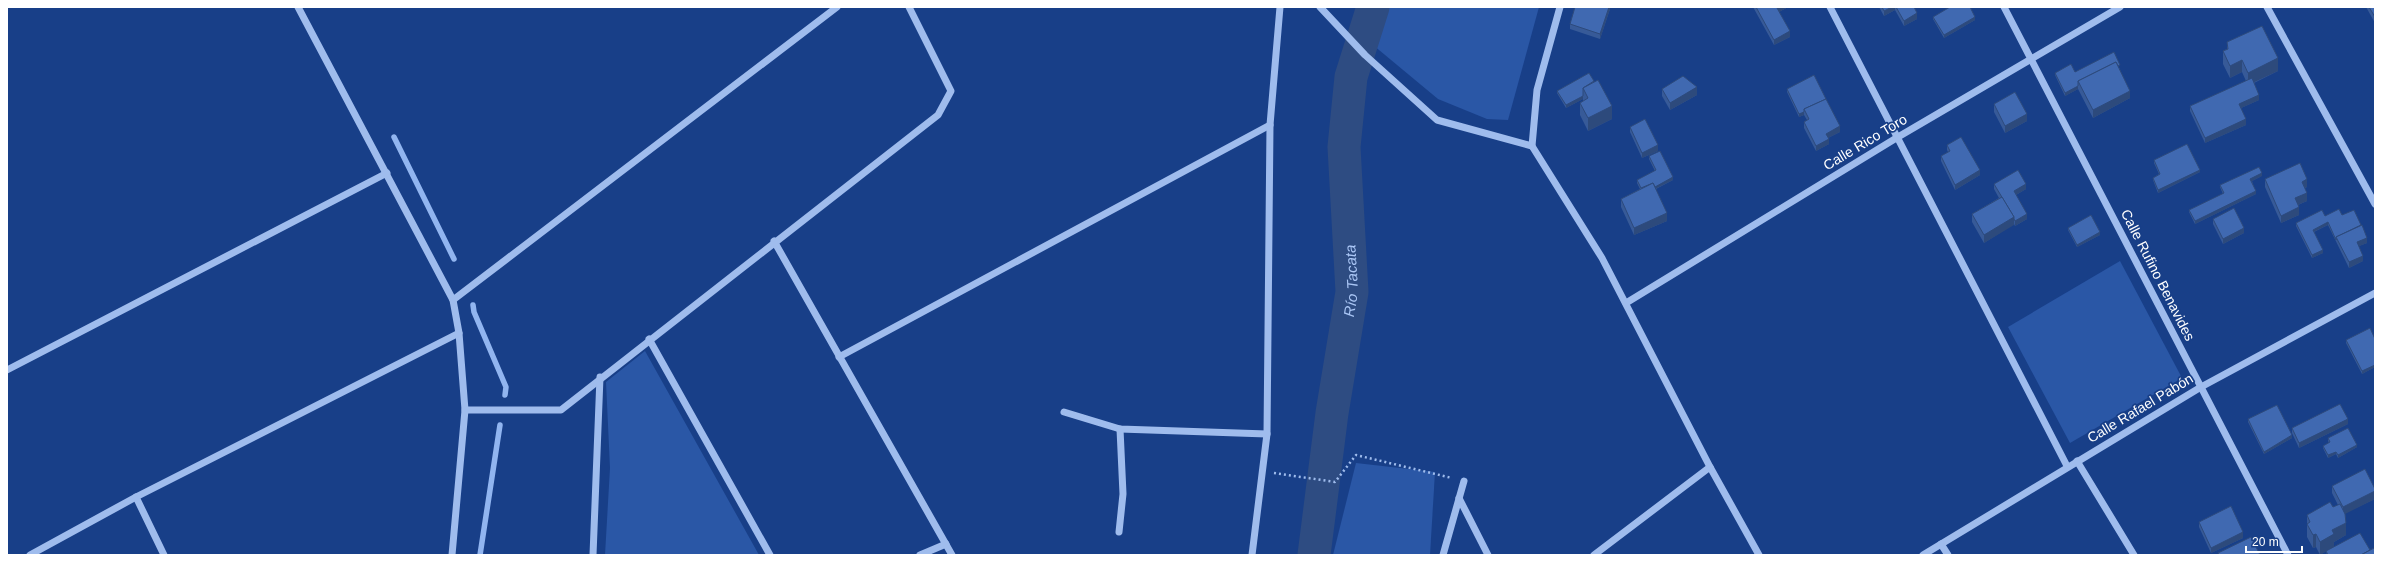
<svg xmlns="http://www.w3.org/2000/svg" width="2382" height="562" font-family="Helvetica,sans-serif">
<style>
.green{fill:#2a57a6}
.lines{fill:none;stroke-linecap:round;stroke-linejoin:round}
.stream{stroke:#91b5f0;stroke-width:5.5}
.river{stroke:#2e4c82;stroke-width:33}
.path{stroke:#9fbced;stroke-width:2.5;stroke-dasharray:2 3;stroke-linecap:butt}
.minor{stroke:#9fbced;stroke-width:7}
.wall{fill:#375a98}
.shaded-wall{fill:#2d4a7c}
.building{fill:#4069b1;stroke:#2d4a7c}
.labels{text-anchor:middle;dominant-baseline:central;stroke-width:3.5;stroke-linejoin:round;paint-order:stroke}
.street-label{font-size:14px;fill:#fff;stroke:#183f88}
.water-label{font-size:15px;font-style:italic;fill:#aac6f5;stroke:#183f88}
</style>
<rect width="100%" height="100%" fill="#183f88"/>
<!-- green -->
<g class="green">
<path d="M1388,7H1539L1508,120L1487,119L1438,99L1373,45Z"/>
<path d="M2120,261L2182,378L2070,443L2008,327Z"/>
<path d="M645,351L759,555H605L610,468L606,382Z"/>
<path d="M1356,463L1435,472L1430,555H1333Z"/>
</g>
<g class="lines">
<!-- stream -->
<g class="stream">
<path d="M394,137L454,259"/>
<path d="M473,305L474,312L506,387L505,395"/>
<path d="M480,555L500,425"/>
</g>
<!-- river -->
<path class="river" id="s1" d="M1314,555L1332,413L1352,292L1344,147L1351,77L1373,7"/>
<!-- path -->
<path class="path" d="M1274,473L1335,482L1356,455L1452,478"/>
<!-- minor -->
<g class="minor">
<path d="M298,7L453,300L459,333L465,410L452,555"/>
<path d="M1320,7L1365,55L1437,120L1532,146L1602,258L1710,467L1759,555"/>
<path d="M1830,7L2067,466"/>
<path d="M2004,7L2288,555"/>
<path d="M2267,7L2375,204"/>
<path d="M1532,146L1537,90L1560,7"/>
<path d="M774,241L952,555"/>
<path d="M453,300L837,7"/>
<path d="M1626,303L1898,137L2120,7"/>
<path d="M649,339L770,555"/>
<path d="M839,357L1270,125"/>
<path d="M7,370L387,173"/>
<path d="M465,410H561L938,115L951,91L909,7"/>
<path d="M1064,412L1120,429L1267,434"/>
<path d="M2077,461L2134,555"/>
<path d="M136,497L164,555"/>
<path d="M1459,498L1488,555"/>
<path d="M1119,532L1123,494L1120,429"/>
<path d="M1941,544L1948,555"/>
<path d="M30,555L136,497L459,333"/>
<path d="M593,555L600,377"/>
<path d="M920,555L946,544"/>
<path d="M1252,555L1267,434L1270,125L1280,7"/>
<path d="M1443,555L1464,481"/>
<path d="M1594,555L1710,467"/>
<path d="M1923,555L2201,387L2375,293"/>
</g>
</g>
<!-- wall -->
<g class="wall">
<path d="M1610,7V9L1600,39L1570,29V24Z"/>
<path d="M1753,7H1788L1779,12L1790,37L1774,45Z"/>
<path d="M1879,7H1914L1917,19L1904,26L1895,10L1884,16Z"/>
<path d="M2366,7H2375V23Z"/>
<path d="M1933,17L1975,20L1944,38L1933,19Z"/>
<path d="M2227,42L2278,71L2254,83L2259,100L2241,108L2246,125L2205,143L2190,111V106L2246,81L2242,72L2230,78L2223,64V51L2227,49Z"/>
<path d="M2120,68L2119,69L2130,98L2093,118L2078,89L2065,96L2055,75V73L2075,72Z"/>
<path d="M1589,73L1612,119L1588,131L1580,115V103L1583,101V99L1566,108L1557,93V91Z"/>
<path d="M1662,89L1697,95L1670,110L1662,96Z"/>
<path d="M1787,89L1840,132L1828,138L1829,144L1816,151L1804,128V122L1807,120L1804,115L1799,117L1787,92Z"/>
<path d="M1994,104L2027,121L2005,133L1994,112Z"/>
<path d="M1630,127L1658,151L1642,158L1630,132Z"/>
<path d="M1947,145L1980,175L1955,190L1941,161V156L1948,152L1947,150Z"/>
<path d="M1649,156L1673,180L1656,189L1667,221L1634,235L1621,207V199L1640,189L1637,183V180L1655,171L1649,159Z"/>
<path d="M2154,160L2200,172L2158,193L2153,180V178L2159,174L2154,163Z"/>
<path d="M2262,176L2252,181L2256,194L2195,224L2189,212V210L2223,194L2220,187V185Z"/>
<path d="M2265,179L2307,187L2305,188L2307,201L2298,205L2299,215L2281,223L2265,187Z"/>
<path d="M1994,184L2026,189L2016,195L2027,219L2015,226L2014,224L1984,243L1972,222V214L1999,198L1994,189Z"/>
<path d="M2342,215L2367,243L2359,246L2363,261L2349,268L2328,225L2314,232L2323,253L2312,258L2296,226V223L2325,216Z"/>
<path d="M2213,219L2244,233L2223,244L2213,224Z"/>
<path d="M2068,228L2100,235L2077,247L2068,230Z"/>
<path d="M2375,339V367L2362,374L2346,343V340Z"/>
<path d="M2248,419L2292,438L2264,454L2248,422Z"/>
<path d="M2348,424L2299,448L2292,433V428Z"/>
<path d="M2328,438L2357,447L2338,458L2336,454L2328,458L2323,448V446L2329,443L2328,441Z"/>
<path d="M2332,486L2375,489V499L2345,513L2346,535L2334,542V547L2370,550L2375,555H2327L2326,551L2320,555L2316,547L2313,548L2307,537V515L2333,507L2338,505L2332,493Z"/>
<path d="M2199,522L2243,538L2211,553L2199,527Z"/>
</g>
<!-- shaded-wall -->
<g class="shaded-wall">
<path d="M1609,7H1610V9L1600,39V34Z"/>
<path d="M1779,7H1788L1777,13V8Z"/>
<path d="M1892,7H1895V10L1884,16V11Z"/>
<path d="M1917,13V19L1904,26V21Z"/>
<path d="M1975,17V20L1944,38V35Z"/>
<path d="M1790,31V37L1774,45V40Z"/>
<path d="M2278,58V71L2248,85V73Z"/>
<path d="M2242,60V72L2230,78V66Z"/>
<path d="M2078,86V89L2065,96V93Z"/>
<path d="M1697,87V95L1670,110V103Z"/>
<path d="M2130,91V98L2093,118V110Z"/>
<path d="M2259,95V100L2239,109V104Z"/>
<path d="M1583,96V99L1566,108V105Z"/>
<path d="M1612,106V119L1588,131V118Z"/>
<path d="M1804,112V115L1799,117V114Z"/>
<path d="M2027,114V121L2005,133V126Z"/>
<path d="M2246,119V125L2205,143V138Z"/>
<path d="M1840,126V132L1826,139V134Z"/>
<path d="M1829,139V144L1816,151V146Z"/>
<path d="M1658,145V151L1642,158V153Z"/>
<path d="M1980,170V175L1955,190V185Z"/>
<path d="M2200,170V172L2158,193V190Z"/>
<path d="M2262,173V176L2250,182V179Z"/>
<path d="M1673,177V180L1643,195V192Z"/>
<path d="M2307,179V187L2302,189V182Z"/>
<path d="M2026,184V189L2014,196V191Z"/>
<path d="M2256,191V194L2195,224V221Z"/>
<path d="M2307,193V201L2295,206V198Z"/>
<path d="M2299,207V215L2281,223V216Z"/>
<path d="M1667,213V221L1634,235V228Z"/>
<path d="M2027,214V219L2015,226V221Z"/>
<path d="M2014,217V225L1984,243V235Z"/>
<path d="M2328,222V225L2313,232V230Z"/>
<path d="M2244,228V233L2223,244V239Z"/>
<path d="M2100,232V235L2077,247V245Z"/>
<path d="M2367,238V243L2357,247V242Z"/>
<path d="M2323,250V253L2312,258V255Z"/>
<path d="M2363,256V261L2349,268V262Z"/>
<path d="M2375,365V367L2362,374V371Z"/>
<path d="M2348,419V424L2299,448V443Z"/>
<path d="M2292,435V438L2264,454V452Z"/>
<path d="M2357,445V447L2338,458V455Z"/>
<path d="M2336,452V454L2328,458V455Z"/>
<path d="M2375,491V499L2343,515V507Z"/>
<path d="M2346,523V535L2334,542V547L2320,555V542L2332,530Z"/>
<path d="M2243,532V538L2211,553V548Z"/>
<path d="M2316,534V547L2313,548V535Z"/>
</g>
<!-- building -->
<g class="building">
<path d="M1575,7H1609L1600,34L1570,24Z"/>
<path d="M1756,7H1779L1777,8L1790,31L1774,40Z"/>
<path d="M1882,7H1892L1884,11Z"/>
<path d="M1896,7H1914L1917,13L1904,21Z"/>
<path d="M1950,7H1970L1975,17L1944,35L1933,17Z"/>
<path d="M2369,7H2375V17Z"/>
<path d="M2262,26L2278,58L2248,73L2242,60L2230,66L2223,51L2228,49L2227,42Z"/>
<path d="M2114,52L2120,65L2118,66L2116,62L2078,81V86L2065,93L2055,73L2071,64L2075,72Z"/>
<path d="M2116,62L2130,91L2093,110L2078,81Z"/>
<path d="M1589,73L1594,81L1583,88V96L1566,105L1557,91Z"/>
<path d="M1814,75L1826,99L1804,109V112L1799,114L1787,89Z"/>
<path d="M1683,76L1697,87L1670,103L1662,89Z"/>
<path d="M2252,78L2259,95L2239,104L2246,119L2205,138L2190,106Z"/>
<path d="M1598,80L1612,106L1588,118L1580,103L1588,98L1583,88Z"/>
<path d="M2015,92L2027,114L2005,126L1994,104Z"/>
<path d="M1826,99L1840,126L1826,134L1829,139L1816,146L1804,122L1809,119L1804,109Z"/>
<path d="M1645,119L1658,145L1642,153L1630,127Z"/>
<path d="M1961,137L1980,170L1955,185L1941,156L1950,151L1947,145Z"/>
<path d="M2187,144L2200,170L2158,190L2153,178L2160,174L2154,160Z"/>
<path d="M1660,151L1673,177L1655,187L1653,183L1641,188L1637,180L1656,170L1649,156Z"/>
<path d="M2300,163L2307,179L2302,182L2307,193L2295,198L2299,207L2281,216L2265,179Z"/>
<path d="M2259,167L2262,173L2250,179L2256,191L2195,221L2189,210L2224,193L2220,185Z"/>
<path d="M2018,170L2026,184L2014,191L2027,214L2015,221L2014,219V217L1994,184Z"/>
<path d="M1653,183L1667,213L1634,228L1621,199Z"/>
<path d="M2002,197L2014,217L1984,235L1972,214Z"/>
<path d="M2234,208L2244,228L2223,239L2213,219Z"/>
<path d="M2339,209L2342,215L2354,210L2361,225L2336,237V240L2328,222L2313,230L2323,250L2312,255L2296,223L2322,210L2325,216Z"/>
<path d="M2091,215L2100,232L2077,245L2068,228Z"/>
<path d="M2362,225L2367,238L2357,242L2363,256L2349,262L2336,237Z"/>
<path d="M2370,328L2375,339V365L2362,371L2346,340Z"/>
<path d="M2340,404L2348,419L2299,443L2292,428Z"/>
<path d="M2277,405L2292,435L2264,452L2248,419Z"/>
<path d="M2348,428L2357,445L2338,455L2336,452L2328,455L2323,446L2330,442L2328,438Z"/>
<path d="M2365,469L2375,489V491L2343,507L2332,486Z"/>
<path d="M2330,502L2333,507L2340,504L2345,514L2346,523L2332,530L2334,534L2320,542L2316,534L2313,535L2307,524L2310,522L2307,515Z"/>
<path d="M2231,506L2243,532L2211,548L2199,522Z"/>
<path d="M2360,533L2370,550L2361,555H2328L2326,551Z"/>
<path d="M2251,537L2260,555H2219L2218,553Z"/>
<path d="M2374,548L2375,550V555H2361Z"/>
</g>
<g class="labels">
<!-- street labels -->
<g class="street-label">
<text transform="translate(1865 142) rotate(-31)">Calle Rico Toro</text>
<text transform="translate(2158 275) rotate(63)">Calle Rufino Benavides</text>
<text transform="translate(2140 408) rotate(-31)">Calle Rafael Pabón</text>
</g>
<!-- water labels -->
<g class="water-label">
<text stroke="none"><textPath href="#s1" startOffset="277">Río Tacata</textPath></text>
</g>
</g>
<!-- border -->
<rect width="2382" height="562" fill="none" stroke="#ffffff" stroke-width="16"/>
<!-- scale -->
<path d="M2246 546v6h56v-6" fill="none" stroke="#ffffff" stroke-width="2"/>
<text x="2252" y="546" font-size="12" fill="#ffffff" stroke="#183f88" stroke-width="3" paint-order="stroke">20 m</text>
</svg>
